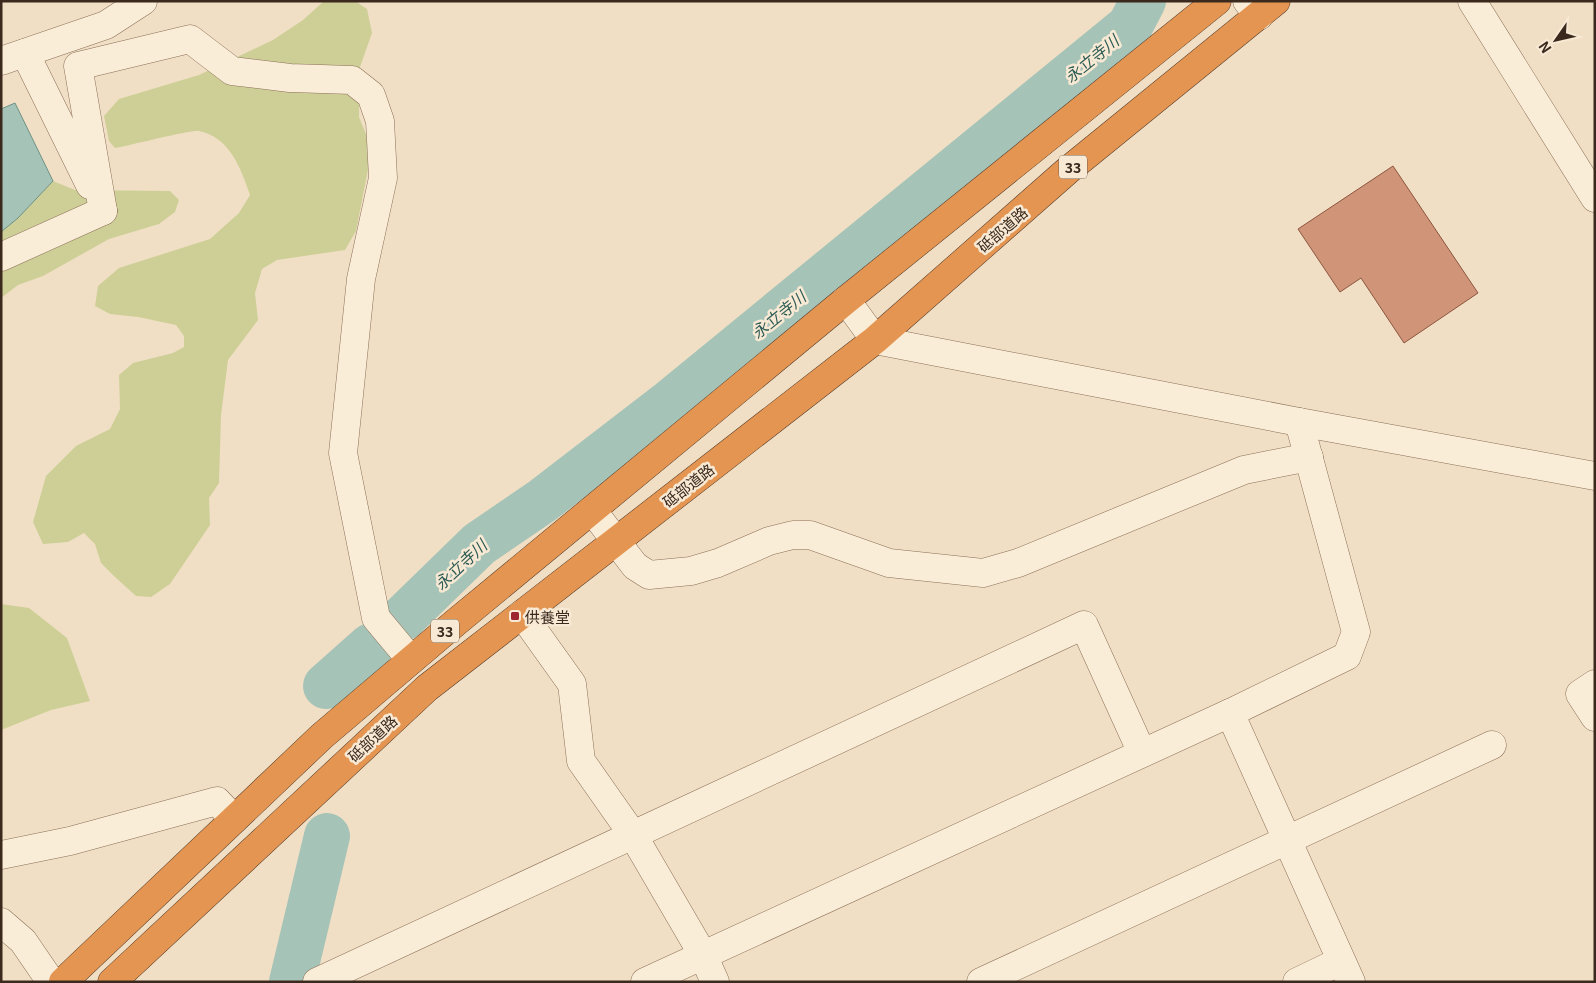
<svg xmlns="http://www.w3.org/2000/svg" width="1596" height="983" font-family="Georgia,'Noto Sans JP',serif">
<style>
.green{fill:#cecf97}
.water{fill:#a6c3b8;stroke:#6c9285}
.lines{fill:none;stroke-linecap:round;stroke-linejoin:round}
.river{stroke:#a6c3b8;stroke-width:46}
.building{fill:#d09478;stroke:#8c553e}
.minor-casing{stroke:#8c6f59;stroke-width:29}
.highway-casing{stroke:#593e2d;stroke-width:29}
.minor{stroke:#faedd7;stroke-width:28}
.highway{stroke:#e39551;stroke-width:28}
.poi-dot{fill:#9d2632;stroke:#f7e9d4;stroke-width:2}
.labels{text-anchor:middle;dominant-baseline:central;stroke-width:5;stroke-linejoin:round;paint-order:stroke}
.shield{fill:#f7e9d4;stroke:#736355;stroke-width:1}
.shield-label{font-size:14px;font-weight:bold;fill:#3b291e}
.street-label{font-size:15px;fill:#3b291e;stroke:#f7e9d4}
.poi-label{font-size:15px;fill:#3b291e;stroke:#f7e9d4;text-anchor:start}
.water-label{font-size:16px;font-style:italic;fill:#2c5b54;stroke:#f7e9d4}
</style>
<rect width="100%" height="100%" fill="#f0dfc4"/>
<!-- green -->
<g class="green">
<path d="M324,1H355L367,9L372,33L360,67L359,117L372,149L356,231L345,250L277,260L262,269L255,293L258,320L228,360L221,415L219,483L209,498L210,525L170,584L151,597L136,596L115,577L101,563L95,544L84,533L68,542L43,544L33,522L46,476L76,446L110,429L120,409L119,375L133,363L173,353L184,347V336L176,325L138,317L110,314L95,306L98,286L119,268L210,239L239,213L250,195C241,169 230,137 199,131C194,129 128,146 115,148L109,141L104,116L119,99L199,75L273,40L303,20Z"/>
<path d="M53,181L75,190L170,191L179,200L175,212L159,224L109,239L43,276L18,285L1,298V232L18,218Z"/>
<path d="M1,604L29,608L67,638L90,701L51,710L1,730Z"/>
</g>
<!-- water -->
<path class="water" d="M15,103L53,181L18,218L1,232V109Z"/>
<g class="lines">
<!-- river -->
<g class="river">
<path d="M403,618L479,544L542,501L668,404L1130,26L1143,1"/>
<path d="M326,686L371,646"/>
<path d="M292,982L327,836"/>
</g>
</g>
<!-- building -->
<path class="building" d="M1393,166L1478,293L1404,343L1361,278L1340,292L1298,229Z"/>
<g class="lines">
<defs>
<g id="minor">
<path d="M1247,1L1259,16"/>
<path d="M1472,1L1595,198"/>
<path d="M25,53L90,185"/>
<path d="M1,61L106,25L143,1"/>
<path d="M103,211L78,66L190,39L232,71L290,78L352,80L371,95L380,121L383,178L361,279L343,453L376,618L411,660"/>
<path d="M1,257L103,211"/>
<path d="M846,300L875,340L1299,422L1595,476"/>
<path d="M592,510L635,566L649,575L691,571L718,563L769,541L793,535H810L889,563L983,573L1018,563L1244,470L1309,457"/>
<path d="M522,614L572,684L581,761L633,835L703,955L715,982"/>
<path d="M1595,684L1580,694L1595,717"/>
<path d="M1230,713L1351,982"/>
<path d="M1,855L70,841L217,801L234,819"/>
<path d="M1,922L23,941L51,982"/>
<path d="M317,982L1084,625L1142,753"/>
<path d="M645,982L1230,713L1347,656L1356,632L1299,422"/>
<path d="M981,982L1492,745"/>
<path d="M1297,982L1341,961"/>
</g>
<g id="highway">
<path d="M63,982L322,736L455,623L846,300L1217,1"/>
<path d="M112,982L427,688L875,340L1067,171L1276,1"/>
</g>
</defs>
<!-- minor casing -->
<use href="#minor" class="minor-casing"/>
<!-- highway casing -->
<use href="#highway" class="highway-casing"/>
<!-- minor -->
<use href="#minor" class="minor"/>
<!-- highway -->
<use href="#highway" class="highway"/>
</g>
<!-- markers -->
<rect class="poi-dot" x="510" y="611" width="10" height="10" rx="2.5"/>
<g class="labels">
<!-- shield labels -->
<g class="shield">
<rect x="1059" y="155.5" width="28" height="23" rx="4"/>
<rect x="431" y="619.5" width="28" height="23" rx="4"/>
</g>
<g class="shield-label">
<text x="1073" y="167">33</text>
<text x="445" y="631">33</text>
</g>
<!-- street labels -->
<g class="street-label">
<text transform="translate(1002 229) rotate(-41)">砥部道路</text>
<text transform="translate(688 485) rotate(-38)">砥部道路</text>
<text transform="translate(372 738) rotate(-43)">砥部道路</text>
</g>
<!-- poi labels -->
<g class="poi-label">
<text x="525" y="616">供養堂</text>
</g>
<!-- water labels -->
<g class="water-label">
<text transform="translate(1091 58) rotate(-39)">永立寺川</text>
<text transform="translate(778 314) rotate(-39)">永立寺川</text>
<text transform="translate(460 564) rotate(-43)">永立寺川</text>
</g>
</g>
<!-- border -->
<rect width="1596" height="983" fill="none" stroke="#3b291e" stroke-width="5"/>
<!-- north arrow -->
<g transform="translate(1556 40) rotate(236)" stroke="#f7e9d4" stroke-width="4" paint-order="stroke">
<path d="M0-4L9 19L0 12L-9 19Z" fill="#3b291e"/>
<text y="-8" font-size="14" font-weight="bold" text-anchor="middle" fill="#3b291e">N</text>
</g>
</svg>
